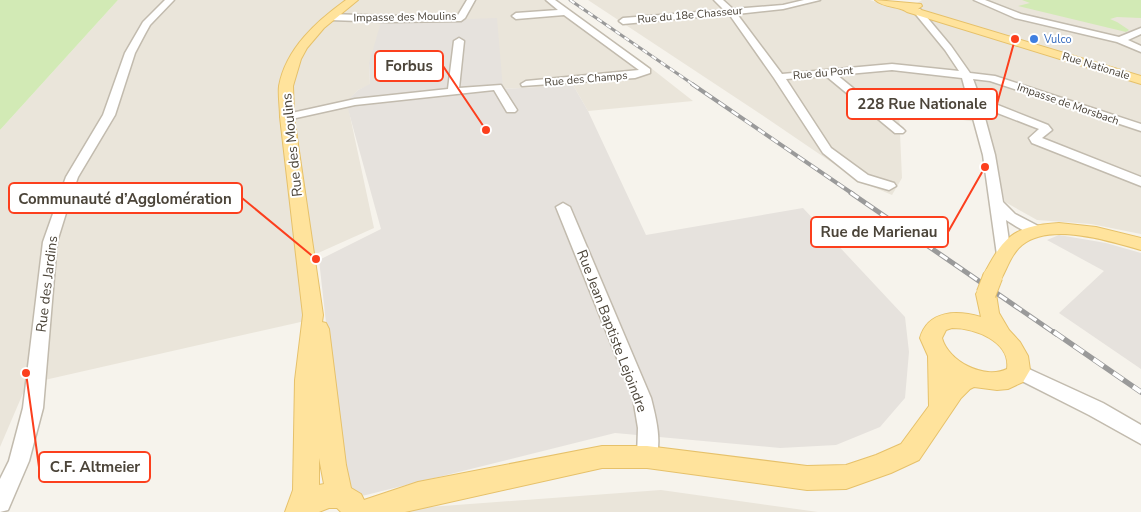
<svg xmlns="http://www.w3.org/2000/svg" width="1141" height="512" font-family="'Nunito Sans',sans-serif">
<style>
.residential{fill:#eae5da}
.industrial{fill:#e6e2dd}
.green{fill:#d2eab5}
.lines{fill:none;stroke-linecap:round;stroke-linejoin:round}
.minor-casing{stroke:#c2bbae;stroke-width:3}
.major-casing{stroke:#e6c16a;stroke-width:2}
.minor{fill:#fff;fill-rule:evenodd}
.major{fill:#ffe39c;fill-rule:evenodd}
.rail-far3-casing{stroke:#9a9a9a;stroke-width:3}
.rail-far2-casing{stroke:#9a9a9a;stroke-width:4}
.rail-far1-casing{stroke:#9a9a9a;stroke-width:5}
.rail-casing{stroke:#9a9a9a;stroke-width:5.5}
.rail-far3{stroke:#fff;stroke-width:2;stroke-dasharray:5.5;stroke-linecap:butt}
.rail-far2{stroke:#fff;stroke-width:2.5;stroke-dasharray:8;stroke-linecap:butt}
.rail-far1{stroke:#fff;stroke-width:3;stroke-dasharray:9;stroke-linecap:butt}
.rail{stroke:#fff;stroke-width:4;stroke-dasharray:12;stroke-linecap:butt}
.major-bridge-casing{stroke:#e6c16a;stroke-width:21;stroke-linecap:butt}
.major-bridge{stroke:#ffe39c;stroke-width:19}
.shop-dot{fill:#3f7fe0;stroke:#fff;stroke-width:2}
.labels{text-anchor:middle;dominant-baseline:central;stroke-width:4;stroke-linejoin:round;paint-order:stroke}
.far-street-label{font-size:11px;fill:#4b4439;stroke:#fff}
.far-shop-label{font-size:11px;fill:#366cbe;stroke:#fff;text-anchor:start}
.street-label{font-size:14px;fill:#4b4439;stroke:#fff}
.leader{fill:none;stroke:#fc3f1d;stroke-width:2}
.callout-dot{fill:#fc3f1d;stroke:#fff;stroke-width:2}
.callout{fill:#fff;stroke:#fc3f1d;stroke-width:2}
.callout-label{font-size:15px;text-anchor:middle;font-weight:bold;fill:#4b4439}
</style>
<rect width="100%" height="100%" fill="#f6f3ec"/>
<!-- residential -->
<g class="residential">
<path d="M118,0H554L642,61L693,101L588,111L573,85L503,89L369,63L370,85L358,90L347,102L374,228L298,262L305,321L27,384L0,447V130Z"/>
<path d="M588,0H870L904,11L922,0H1141V234L1091,224L1037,220L1005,202L984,123L899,111L902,178L892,195L859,181L762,115Z"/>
<path d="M661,490L818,512H392L416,508Z"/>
</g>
<!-- industrial -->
<g class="industrial">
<path d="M497,18L503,89L573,85L588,111L646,235L803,208L905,317L909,352L905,398L880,427L836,445L780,448L615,433L362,496L344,484L319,260L381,229L346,102L358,90L370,84L369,63L381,22Z"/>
<path d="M1059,235L1106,243L1141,253V369L1059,313L1104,271L1047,240Z"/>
</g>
<!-- green -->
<g class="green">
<path d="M0,0H118L0,130Z"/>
<path d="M1022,0H1141V18L1117,17L1110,19L1117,22L1129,30L1126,32L1018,6L1030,3Z"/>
</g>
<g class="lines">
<defs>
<g id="minor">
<path d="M165,0H174L150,25L145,34L135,53L115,115L78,177L71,197L57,242L43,408L29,461L8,510L0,512V479L9,461L23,408L43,242L66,177L103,115L125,53L143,22Z"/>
<path d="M467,0H475L465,18L461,21L389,22L330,20L326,17L330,14L389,16L458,15Z"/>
<path d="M546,0H555L650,69V73L635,78L522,86L521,84L526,81L639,70L564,15L516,19L512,16L516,13L558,10Z"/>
<path d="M714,0H723L733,9L783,5L804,0H820L783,9L737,14L782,74L892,64L959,71L945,50L913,11L920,9L951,46L970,73L995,76L1141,124V131L990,81L973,79L980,98L1048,125L1052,130L1042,138L1141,177V186L1032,143L1029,138L1039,129L982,107L995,155L1003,202L1015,214L1042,228L1044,231L1042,234C1030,237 1016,226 1006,220L1011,255L1009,258H999L997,255L983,155L962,78L892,70L837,75L903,129L905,131L903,133H895L826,76L786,79L831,148L868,175L894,183L896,186L889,190L858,181L823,153L774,78L729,14L623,24L619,21L623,18L724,10Z"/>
<path d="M974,0H985L1021,14L1119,37L1141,28V34L1128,40L1141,46V52L1117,42L1015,18Z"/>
<path d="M459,38L464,41L459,88L501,85L517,110L515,112H507L494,90L355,105L287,120L281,117L287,114L355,99L448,89L454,41Z"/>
<path d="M563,203L570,207L651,398C656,418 663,444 654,463L647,466L640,463L637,457L638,428L633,398L556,207Z"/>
<path d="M1018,364L1103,403L1141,425V444L1089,415L1012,376L1009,371L1012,366Z"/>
</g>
<g id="major">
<path d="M346,0H358L324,28L307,48L301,59L293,86L294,117L323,315L322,322L326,323L329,329L346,465L351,488L361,494L364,500L418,482L602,446H647L807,466L846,465L876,455L901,444L929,406L928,356L920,338C928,310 957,310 981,317L976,294L979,289L986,287L993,289L996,294L999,313L1009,330L1020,342L1028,356L1030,370L1023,382L1008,389L997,390L974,387L970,389L961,398L919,460L891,473L846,489L807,490L647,468H602L405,512H341L337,508H329L319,512H285L293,490L295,380L303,315L280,117C280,107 278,96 279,86C286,48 317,21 346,0ZM952,328C974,328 1011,341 1007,369C984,380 948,361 942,338L946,330ZM319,458L324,484L319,485Z"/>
<path d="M875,0L921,4L922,6L918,9L1141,76V84L907,12C899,6 884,8 875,0Z"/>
<path d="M1059,223L1096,227L1141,238V250C1109,241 1051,222 1022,245C1011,254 1007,269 1000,281L993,283L986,281L983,276C1004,236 1013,226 1059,223Z"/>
</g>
</defs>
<!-- minor casing -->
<use href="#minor" class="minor-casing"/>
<!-- major casing -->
<use href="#major" class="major-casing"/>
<!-- minor -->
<use href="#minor" class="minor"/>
<!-- major -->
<use href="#major" class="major"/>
<defs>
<path id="rail-far3" d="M570,0L694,85"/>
<path id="rail-far2" d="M692,84L853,194"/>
<path id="rail-far1" d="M851,193L1056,334"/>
<path id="rail" d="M1054,332L1141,392"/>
</defs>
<!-- rail-far3 casing -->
<use href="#rail-far3" class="rail-far3-casing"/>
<!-- rail-far2 casing -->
<use href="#rail-far2" class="rail-far2-casing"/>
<!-- rail-far1 casing -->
<use href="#rail-far1" class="rail-far1-casing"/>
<!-- rail casing -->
<use href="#rail" class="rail-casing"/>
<!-- rail-far3 -->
<use href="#rail-far3" class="rail-far3"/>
<!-- rail-far2 -->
<use href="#rail-far2" class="rail-far2"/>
<!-- rail-far1 -->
<use href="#rail-far1" class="rail-far1"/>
<!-- rail -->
<use href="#rail" class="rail"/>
<defs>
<path id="major-bridge" d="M986,294L993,276"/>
</defs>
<!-- major-bridge casing -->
<use href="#major-bridge" class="major-bridge-casing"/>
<!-- major-bridge -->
<use href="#major-bridge" class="major-bridge"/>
</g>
<!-- markers -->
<circle class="shop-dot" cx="1034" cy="39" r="5"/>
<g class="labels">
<!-- far-street labels -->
<g class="far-street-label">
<text transform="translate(690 15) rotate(-5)">Rue du 18e Chasseur</text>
<text transform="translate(405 17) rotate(-1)">Impasse des Moulins</text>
<text transform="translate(1096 66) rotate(17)">Rue Nationale</text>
<text transform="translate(823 73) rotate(-5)">Rue du Pont</text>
<text transform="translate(586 79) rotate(-5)">Rue des Champs</text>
<text transform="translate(1068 104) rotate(19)">Impasse de Morsbach</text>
</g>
<!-- far-shop labels -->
<g class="far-shop-label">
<text x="1044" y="39">Vulco</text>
</g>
<!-- street labels -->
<g class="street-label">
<text transform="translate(292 145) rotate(-96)">Rue des Moulins</text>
<text transform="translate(47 284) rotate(-83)">Rue des Jardins</text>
<text transform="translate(612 331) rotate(69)">Rue Jean Baptiste Lejoindre</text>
</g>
</g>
<!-- callouts -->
<path class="leader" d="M486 130L443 66M1015 39L997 104M316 259L242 198M985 167L948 232M26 373L39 467"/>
<g class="callout-dot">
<circle cx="486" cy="130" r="5"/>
<circle cx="1015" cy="39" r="5"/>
<circle cx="316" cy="259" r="5"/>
<circle cx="985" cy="167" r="5"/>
<circle cx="26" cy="373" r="5"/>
</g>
<g class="callout">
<rect x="375" y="51" width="68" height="30" rx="5"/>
<rect x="847" y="89" width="150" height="30" rx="5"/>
<rect x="9" y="183" width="233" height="30" rx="5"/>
<rect x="811" y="217" width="137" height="30" rx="5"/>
<rect x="39" y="452" width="111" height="30" rx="5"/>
</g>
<g class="callout-label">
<text x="409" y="71">Forbus</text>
<text x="922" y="109">228 Rue Nationale</text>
<text x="125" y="204">Communauté d’Agglomération</text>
<text x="879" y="237">Rue de Marienau</text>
<text x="95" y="472">C.F. Altmeier</text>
</g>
</svg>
